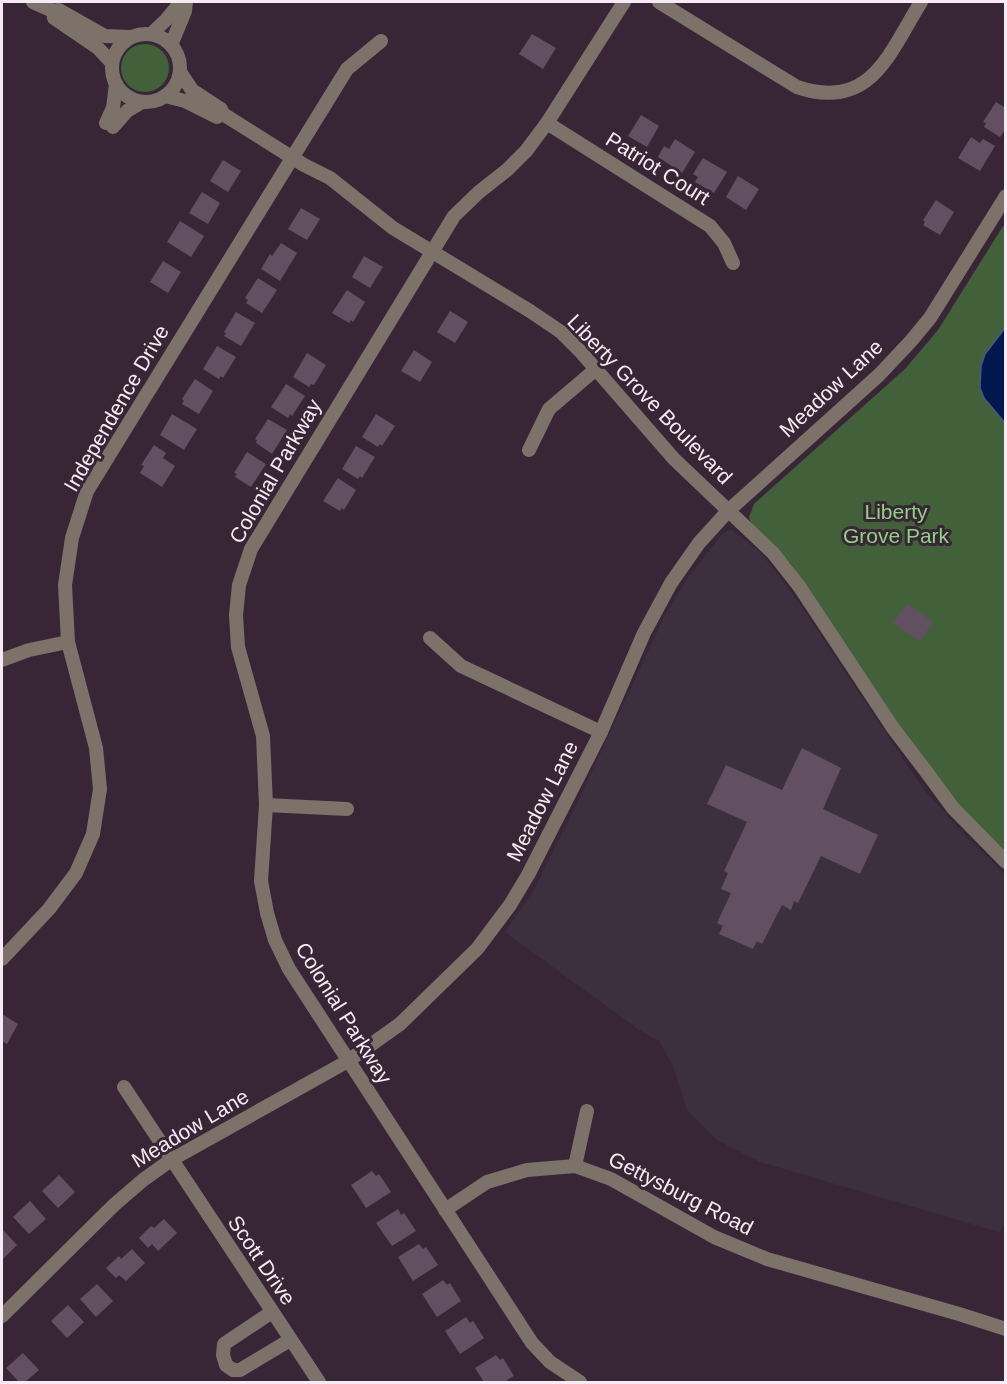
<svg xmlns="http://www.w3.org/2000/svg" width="1007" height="1384" font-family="Arial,sans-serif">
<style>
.education{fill:#3c303f}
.green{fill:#42613b}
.water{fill:#00184d;stroke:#4a577f;stroke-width:1.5}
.building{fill:#634f62}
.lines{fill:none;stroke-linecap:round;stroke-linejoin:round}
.minor{stroke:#7c726a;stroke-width:14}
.labels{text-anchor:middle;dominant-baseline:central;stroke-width:6;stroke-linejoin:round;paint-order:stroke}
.street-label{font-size:21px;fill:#f6eaf5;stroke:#382637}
.park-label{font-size:21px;fill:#8ed380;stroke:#382637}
</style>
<rect width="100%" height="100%" fill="#382637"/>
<!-- education -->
<path class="education" d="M731,530L745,540L762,554L799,603L924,790L968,838L1005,875V1222L999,1232L760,1162L717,1140L687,1110L673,1066L659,1041L638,1029L505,932L535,888L580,797L665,615L687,579L719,538L726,531Z"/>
<!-- green -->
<g class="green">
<circle cx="145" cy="68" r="24"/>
<path d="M1005,223V855L943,787L911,743L791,564L751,523L749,517L754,504L905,369L938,330Z"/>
</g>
<!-- water -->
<path class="water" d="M1005,328V423L984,398L980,388L981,366L985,354Z"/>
<!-- building -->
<g class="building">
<path d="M532,34L556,48L543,69L519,54Z"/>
<path d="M996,102L1006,108V128L1000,137L984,127L986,123L983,122Z"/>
<path d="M641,115L659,126L647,147L628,136Z"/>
<path d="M971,137L980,143L983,139L995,146L980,171L958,158Z"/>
<path d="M675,139L695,152L682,173L658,157L664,146L669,149Z"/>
<path d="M703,158L727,172L714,193L695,182L698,177L693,174Z"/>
<path d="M223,160L241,171L228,192L210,181Z"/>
<path d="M738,176L759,189L746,210L726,197Z"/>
<path d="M202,192L220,203L208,224L189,213Z"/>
<path d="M936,200L954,212L940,235L923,225L925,222L923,220Z"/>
<path d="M301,208L320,219L307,240L288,229Z"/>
<path d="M180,221L204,236L191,257L167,242Z"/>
<path d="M281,243L297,253L280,281L261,269L270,254L272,256Z"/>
<path d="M364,256L383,267L370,288L352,277Z"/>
<path d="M163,261L181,272L168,293L150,282Z"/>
<path d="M258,278L277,290L262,313L246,303L248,300L245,298Z"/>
<path d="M347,290L365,302L353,322L351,320L349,323L332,313Z"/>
<path d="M450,311L468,322L455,343L437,332Z"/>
<path d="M236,312L255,323L241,346L224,336L226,333L224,332Z"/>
<path d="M217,346L236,357L223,378L221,376L219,379L203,369Z"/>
<path d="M414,350L432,362L420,382L401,371Z"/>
<path d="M307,353L326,365L314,385L311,384L309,387L293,377Z"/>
<path d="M195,379L213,391L199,414L182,404L184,401L182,399Z"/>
<path d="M286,384L305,396L292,416L290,414L288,418L271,407Z"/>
<path d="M172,414L197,429L184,450L160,435Z"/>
<path d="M376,414L395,426L382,446L380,444L378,447L362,437Z"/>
<path d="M268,419L287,430L272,454L256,443L257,440L255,439Z"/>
<path d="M154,445L166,453L163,458L175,466L162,487L140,473L144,466L141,465Z"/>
<path d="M356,446L375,457L362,478L360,476L358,479L342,469Z"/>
<path d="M247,452L266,464L251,487L235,477L237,474L234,473Z"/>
<path d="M338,478L356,490L344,510L341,508L340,511L323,501Z"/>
<path d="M907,604L933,622L920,641L893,623Z"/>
<path d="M802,748L841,768L823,809L878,835L860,874L821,856L798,903L794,901L791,910L782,905L762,944L757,941L753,949L719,934L723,926L717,923L731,893L721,889L728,873L724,871L747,822L707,804L726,765L782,790Z"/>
<path d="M2,1014L18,1024L7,1044L2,1041Z"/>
<path d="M372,1171L376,1176L379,1174L391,1192L366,1208L351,1185Z"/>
<path d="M59,1175L75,1192L58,1208L42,1191Z"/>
<path d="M30,1201L46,1219L29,1234L13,1217Z"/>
<path d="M398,1209L401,1215L404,1213L416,1231L392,1246L376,1223Z"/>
<path d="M164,1219L177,1233L158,1251L152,1244L148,1248L139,1238L151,1226L154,1228Z"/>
<path d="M2,1229L17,1245L2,1260Z"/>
<path d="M419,1244L423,1249L426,1247L438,1265L413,1281L398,1257Z"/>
<path d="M132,1249L145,1263L126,1281L119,1275L116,1278L106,1268L119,1256L121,1259Z"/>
<path d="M443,1280L447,1285L450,1283L461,1301L437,1317L422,1294Z"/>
<path d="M97,1284L113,1301L96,1317L80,1299Z"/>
<path d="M68,1305L84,1322L67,1338L51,1321Z"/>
<path d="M466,1317L470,1323L473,1321L484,1338L460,1354L445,1331Z"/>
<path d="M23,1353L39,1370L25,1382H19L6,1368Z"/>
<path d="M496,1355L500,1360L503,1358L514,1376L504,1382H484L475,1368Z"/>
</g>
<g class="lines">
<!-- minor -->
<g class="minor">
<path d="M33,2L53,11"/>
<path d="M659,2L797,87C871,112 889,53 921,2"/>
<path d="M53,11L59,10L105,36L130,37"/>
<path d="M53,11L54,18L98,48L112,63"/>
<circle cx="146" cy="68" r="34"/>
<path d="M151,34L166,20L181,2"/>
<path d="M171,45L185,11L186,2"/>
<path d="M180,72L192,90L221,109L223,114L304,165L330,178L393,228L530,311L561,332L580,351L674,459L773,553L799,586L893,728L925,770L953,808L1006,862"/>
<path d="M165,96L185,101L217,117L223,114"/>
<path d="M106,123L113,108L116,84"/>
<path d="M547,123L710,226L724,243L733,263"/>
<path d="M113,127L127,111L142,102"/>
<path d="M529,450L549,409L596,369"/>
<path d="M430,638L461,666L601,732"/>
<path d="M2,660L29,650L68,642"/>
<path d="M266,805L347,809"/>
<path d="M2,959L49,909L76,873L93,834L100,789L96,748L68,642L65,585L72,538L87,491L347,69L381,41"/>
<path d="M124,1087L319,1382"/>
<path d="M575,1166L587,1111"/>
<path d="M445,1210L487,1182L527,1170L575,1166L611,1179L714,1237L767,1259L959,1314L1006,1329"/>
<path d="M272,1312L224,1344L223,1355L226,1365L233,1370H240L290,1340"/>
<path d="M2,1316L114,1205L143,1180L171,1160L348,1061L400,1024L477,949L510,905L528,875L601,732L644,633L671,583L699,543L728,511L879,375L911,341L930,318L1006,196"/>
<path d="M580,1382L550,1362L532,1343L289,969L275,940L267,913L261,881L266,805L263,736L238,647L236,615L239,585L251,549L454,216L479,192L507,170L526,151L547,123L624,2"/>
</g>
</g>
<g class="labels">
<!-- street labels -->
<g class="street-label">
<text transform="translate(658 168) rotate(32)">Patriot Court</text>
<text transform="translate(831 388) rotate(-43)">Meadow Lane</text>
<text transform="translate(650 399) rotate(46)">Liberty Grove Boulevard</text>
<text transform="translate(116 408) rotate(-60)">Independence Drive</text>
<text transform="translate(275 471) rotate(-60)">Colonial Parkway</text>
<text transform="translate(542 801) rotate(-63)">Meadow Lane</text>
<text transform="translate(344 1013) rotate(58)">Colonial Parkway</text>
<text transform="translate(190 1128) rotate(-31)">Meadow Lane</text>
<text transform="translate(681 1193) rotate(27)">Gettysburg Road</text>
<text transform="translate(262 1260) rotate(56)">Scott Drive</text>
</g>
<!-- park labels -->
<g class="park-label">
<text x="896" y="511">Liberty<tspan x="896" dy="24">Grove Park</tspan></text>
</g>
</g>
<!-- border -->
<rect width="1007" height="1384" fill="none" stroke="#f6eaf5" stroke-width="6"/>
</svg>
